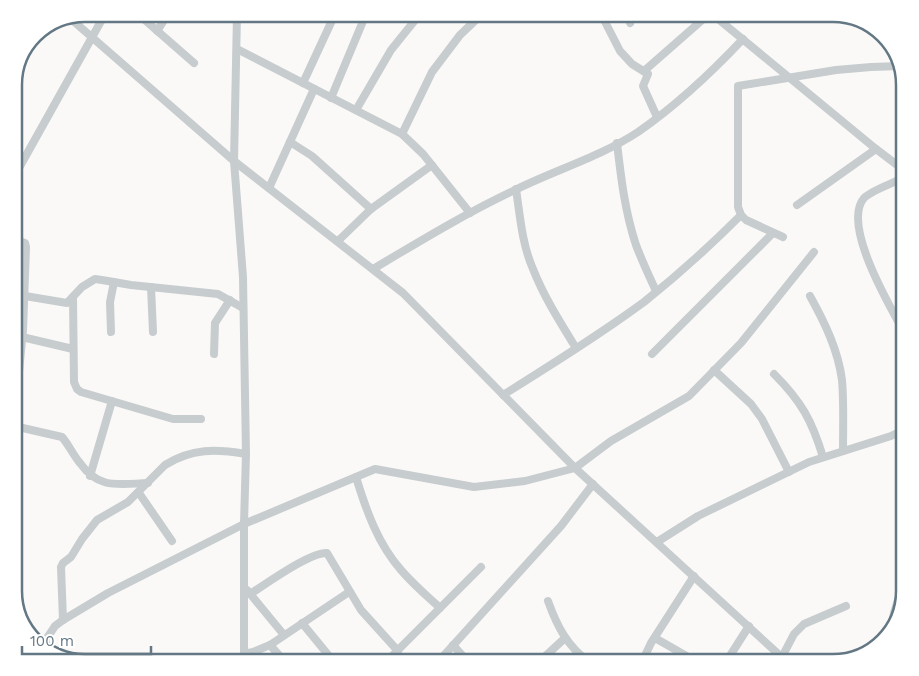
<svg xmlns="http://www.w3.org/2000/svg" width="919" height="676" font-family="'Work Sans',sans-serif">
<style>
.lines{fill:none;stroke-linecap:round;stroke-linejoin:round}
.minor{stroke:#c7cccf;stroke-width:8}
.rim{fill:none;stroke:#637784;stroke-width:2.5}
</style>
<rect width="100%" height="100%" fill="#faf9f7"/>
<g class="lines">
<!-- minor -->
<g class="minor">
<path d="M138,14L194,63"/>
<path d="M237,14L234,161L243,277L246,454L244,524V662"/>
<path d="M601,14L620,51L632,64L648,74L643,86L657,117"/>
<path d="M626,14L630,23"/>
<path d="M712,14L876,149L905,171"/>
<path d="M554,15L555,14"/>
<path d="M71,19L234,161L403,293L575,468L787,662"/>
<path d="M157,31L168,14"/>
<path d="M237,49L402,134L423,154L470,213"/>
<path d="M644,71L709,14"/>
<path d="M303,83L335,14"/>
<path d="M331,98L366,14"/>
<path d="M356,110L391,50L420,14"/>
<path d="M402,134L432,72L460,35L482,14"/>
<path d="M290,142L312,156L371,209"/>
<path d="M617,143C621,178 625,212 636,245C642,261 649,276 656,291"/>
<path d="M14,177L105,14"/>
<path d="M905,177C894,183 872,190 864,198C841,225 891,308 905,334"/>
<path d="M269,188L314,89"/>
<path d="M516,189C520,216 522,244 533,269C544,297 560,322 576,348"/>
<path d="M797,205L876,149"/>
<path d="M783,237L746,220L741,215L738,207V86L836,70L871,67L901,66"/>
<path d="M338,241L371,209L432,165"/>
<path d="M373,269C420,241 466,213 515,190C555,170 600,157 638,132C677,105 711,73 743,39"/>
<path d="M151,287L153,332"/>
<path d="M25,296L67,303L82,287L95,279L102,280L131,285L218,294L243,308"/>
<path d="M810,296C825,323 838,350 842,380C844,403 843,428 843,451"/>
<path d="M73,297L74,382L77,389L81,392L173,419H201"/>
<path d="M111,332L110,302L114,282"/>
<path d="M22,337L73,349"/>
<path d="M214,354L215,323L230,300"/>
<path d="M652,354L773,233"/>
<path d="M714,370L751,404L762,419L789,472"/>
<path d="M774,374C802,402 812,421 823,457"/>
<path d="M503,395C551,365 599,335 644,302C678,275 710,246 741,215"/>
<path d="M14,424L23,330L26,247L25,243L14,239"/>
<path d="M14,426L62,437C69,445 73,455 80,463C99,490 119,484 148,483"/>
<path d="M90,476L112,401"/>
<path d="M356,477C366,510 378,544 401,570C413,584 427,596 440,608"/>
<path d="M139,493L172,541"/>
<path d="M657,542L698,516L809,462L891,436L905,429"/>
<path d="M247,590L284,635"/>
<path d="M250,594C266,584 310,552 327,553L361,610L398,651"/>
<path d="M548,601C557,626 567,646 589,662"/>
<path d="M63,620L61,567L63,563L71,557L82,539L97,520L128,502L165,465C192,448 216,449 246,454"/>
<path d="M302,623L334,662"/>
<path d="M889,636L894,613L905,577"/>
<path d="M655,638L697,662"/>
<path d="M270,645L285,662"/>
<path d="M453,645L468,662"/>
<path d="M41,647L55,626L63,620L108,593L244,524L375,469L474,487L525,481L575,468L611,441L689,396L741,343L814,252"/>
<path d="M244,654L253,652L270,645L349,592"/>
<path d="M782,657L794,634L804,624L846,606"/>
<path d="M386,662L481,567"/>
<path d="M438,662L561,526L593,484"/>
<path d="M539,662L565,638"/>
<path d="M642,662L651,643L694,576"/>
<path d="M726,662L749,626"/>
</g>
</g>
<!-- crop -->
<path d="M0 0H919V676H0ZM85 22H833A63 63 0 0 1 896 85V591A63 63 0 0 1 833 654H85A63 63 0 0 1 22 591V85A63 63 0 0 1 85 22Z" fill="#fff" fill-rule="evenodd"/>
<path class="rim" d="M85 22H833A63 63 0 0 1 896 85V591A63 63 0 0 1 833 654H85A63 63 0 0 1 22 591V85A63 63 0 0 1 85 22Z"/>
<!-- scale -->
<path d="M22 646v8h129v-8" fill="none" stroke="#637784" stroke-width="2.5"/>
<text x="30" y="646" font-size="15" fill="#637784" stroke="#ffffff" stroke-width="4" paint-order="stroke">100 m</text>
</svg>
